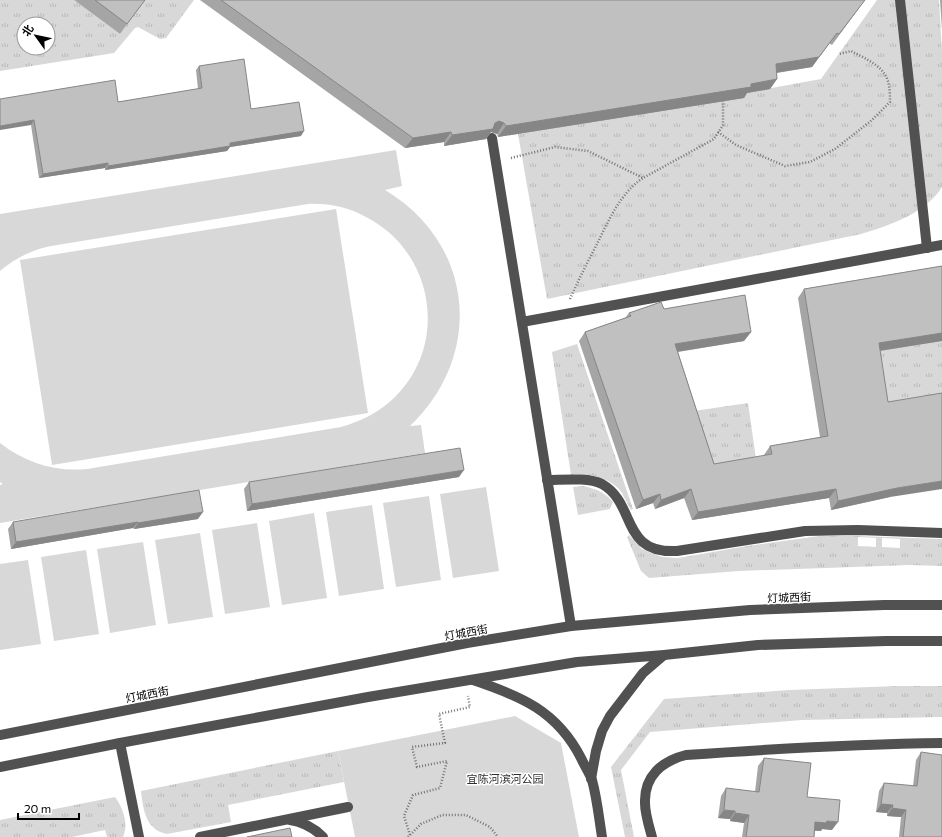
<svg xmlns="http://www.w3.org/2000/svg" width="942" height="837" font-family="Commissioner,'Noto Sans SC',sans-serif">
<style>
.grass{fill:url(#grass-tufts);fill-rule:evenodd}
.green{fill:#d8d8d8}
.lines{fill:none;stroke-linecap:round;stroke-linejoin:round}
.path{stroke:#737373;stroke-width:2.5;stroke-dasharray:1 2;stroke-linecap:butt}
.minor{stroke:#515151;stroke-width:10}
.wall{fill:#a5a5a5}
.shaded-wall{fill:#868686}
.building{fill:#c0c0c0;stroke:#868686}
.labels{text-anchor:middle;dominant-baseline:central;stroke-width:3;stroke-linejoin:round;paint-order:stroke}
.street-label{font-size:11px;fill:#000;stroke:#fff}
.park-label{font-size:11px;fill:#2f2f2f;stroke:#fff}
</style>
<defs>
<pattern id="grass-tufts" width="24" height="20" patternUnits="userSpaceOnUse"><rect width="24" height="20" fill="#d8d8d8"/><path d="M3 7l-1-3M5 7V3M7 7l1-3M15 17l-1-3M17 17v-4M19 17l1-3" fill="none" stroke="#b8b8b8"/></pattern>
</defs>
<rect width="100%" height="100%" fill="#fff"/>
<!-- grass -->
<g class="grass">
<path d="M0,0H74L120,34L145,0H194L166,38L160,39L138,27L135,28L114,53L0,71ZM24,24H48V48H24Z"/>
<path d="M877,0H939L942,52V187C925,214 890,225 861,234L547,299L518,134L821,79Z"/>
<path d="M942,341V401L881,411L872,352Z"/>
<path d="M577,344L633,509L631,510C628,505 625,499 622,493C611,477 589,473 571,475L552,352Z"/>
<path d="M748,403L756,459L712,466L694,411Z"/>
<path d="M584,486C598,490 603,491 613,502L610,509L578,515L573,487Z"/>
<path d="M629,535L642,549L651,553L662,557L678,558L747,546L819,536H858L942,539V566L909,565L739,571L649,578L641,571L627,537ZM858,537L876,538V547L858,546ZM882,538L900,539V548L882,547Z"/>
<path d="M898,686H942V717L802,720L650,732L621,770L634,837H625L611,767L664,699L789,690Z"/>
<path d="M338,751L344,782L228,805L231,822L167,834C146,830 143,810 141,791Z"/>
<path d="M115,797C123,808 129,824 123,837H107L105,830L72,837H0V820Z"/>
</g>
<!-- green -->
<g class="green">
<path d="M396,150L402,186L385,190C474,243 485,354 410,426L421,425L425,453L0,523V485L3,484L0,482V443C26,463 54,472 87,469L341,427C361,421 378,413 394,398C450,344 434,250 364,216C347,207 328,203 308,204L51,246C32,250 15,258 0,271V214Z"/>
<path d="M336,209L368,413L52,465L20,260Z"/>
<path d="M486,487L499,571L453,578L440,494Z"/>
<path d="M429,496L441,580L396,587L383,503Z"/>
<path d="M372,505L384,589L339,596L326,512Z"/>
<path d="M314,513L327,598L282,605L269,521Z"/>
<path d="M257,523L270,607L225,614L212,530Z"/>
<path d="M200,533L213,617L168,624L155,540Z"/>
<path d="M143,542L156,625L110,633L97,549Z"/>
<path d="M86,550L99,634L54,641L41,557Z"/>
<path d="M28,560L41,644L0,650V564Z"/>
<path d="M515,716L561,743L579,837H355L338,751Z"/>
</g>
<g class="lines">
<!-- path -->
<g class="path">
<path d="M718,132L736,145L785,166L810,162L835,149L872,120L890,102C890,97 890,91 889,86C887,67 866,59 851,51L839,54"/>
<path d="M511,158L555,147L588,151L643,178L714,139L723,125V101"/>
<path d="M570,299C578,281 587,263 596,246C608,222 620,193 643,178"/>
<path d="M410,835L404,816L413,795L440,788L447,761L417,767L412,747L445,743L439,714L470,707L468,696"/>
<path d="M408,837L421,824L442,815H466L490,827L498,837"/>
</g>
<!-- minor -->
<g class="minor">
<path d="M900,0L927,248"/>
<path d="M492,138L571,626"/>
<path d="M522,322L942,245"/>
<path d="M547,480C562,480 588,477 602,484C637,504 620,554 677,551L805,531L858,530L942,533"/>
<path d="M473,680C521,696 557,711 581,758C584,765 589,772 592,780C597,798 599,818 602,837"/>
<path d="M0,735L467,643L571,626L750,610L884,605H942"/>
<path d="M120,743L139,837"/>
<path d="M0,767L120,743L368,697L577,662L664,655L758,645L886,641H942"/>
<path d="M591,779L596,751L602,731L610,716L643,673L664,655"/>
<path d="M290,820C303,822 313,827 323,837"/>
<path d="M200,837L348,807"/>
<path d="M652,837C649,826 645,814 645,803C644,776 662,761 686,755C771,749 856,744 942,743"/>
</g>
</g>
<!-- wall -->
<g class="wall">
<path d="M74,0H145L120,34Z"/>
<path d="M200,0H865L832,45L829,43L812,67L777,73V79L770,89L747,93L744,98L498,137L497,134L491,132L486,139L444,146V142L405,148Z"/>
<path d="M940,0H942V30Z"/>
<path d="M199,66L251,109L301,136L230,147L227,151L105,170V168L39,178L31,125L0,99L118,102L198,89L196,70Z"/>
<path d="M942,266V341L880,351L890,497L831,510L829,498L692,520L684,498L655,509L653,503L636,509L579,341L585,332L625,318L629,313L664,309L751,332L744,341L678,352L714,464L764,456V455L770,446L820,437L798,298L804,289Z"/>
<path d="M459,477L247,511L244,489L249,482Z"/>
<path d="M198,519L134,529L133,528L11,549L8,529L13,522Z"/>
<path d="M921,752L942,837H899L901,817L887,816V813L876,812L879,791L884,783L913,786L916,760Z"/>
<path d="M764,758L807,797L832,830L822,829L821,831H815L814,837H742L744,823L730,821V819L718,818L721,796L726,788L755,792L758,766Z"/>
</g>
<!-- shaded-wall -->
<g class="shaded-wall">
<path d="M837,33L812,67L768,74L776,64Z"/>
<path d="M777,79L770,89L747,93L744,98L498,137L506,126Z"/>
<path d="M34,120L31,125L0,130V126Z"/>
<path d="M499,121L504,123L497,134L491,132L486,139L444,146L452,135L495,123Z"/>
<path d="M304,131L301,136L230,147L227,151L105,170L108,166L230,143Z"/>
<path d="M451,132L444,142L405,148L413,138Z"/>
<path d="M108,163L105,168L39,178L43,174Z"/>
<path d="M751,332L744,341L669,353L675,344Z"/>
<path d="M942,333V341L872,352L879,343Z"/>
<path d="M464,470L459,477L247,511L252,504Z"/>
<path d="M942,481V489L890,497L831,510L838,501L897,488Z"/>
<path d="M691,489L684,498L655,509L661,500Z"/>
<path d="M836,489L829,498L692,520L698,512Z"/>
<path d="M660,494L653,503L636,509L643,500Z"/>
<path d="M203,512L198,519L134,529L138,523Z"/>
<path d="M138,522L133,528L11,549L16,542Z"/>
<path d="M881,804L893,805L887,813L876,812Z"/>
<path d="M892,808L906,810L901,817L887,816Z"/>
<path d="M724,810L735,811L730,819L718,818Z"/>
<path d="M735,813L749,815L744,823L730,821Z"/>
<path d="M827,821L838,822L832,830L822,829L821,831L810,830L815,822Z"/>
</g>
<!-- building -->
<g class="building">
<path d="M95,0H145L127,24Z"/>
<path d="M221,0H865L839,34L837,33L819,57L776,64L777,79L751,84V87L506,126L504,123L499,121L495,123L493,129L452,135L451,132L413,138Z"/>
<path d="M244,59L251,109L299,102L304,131L230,143V146L108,166V163L43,174L34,120L0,126V99L115,80L118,102L202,88L199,66Z"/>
<path d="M942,266V333L879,343L888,402L942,393V481L897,488L838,501L836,489L698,512L691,489L661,500L660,494L643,500L585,332L631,316L629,313L661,302L664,309L745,295L751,332L675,344L714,464L772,454L770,446L828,436L804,289Z"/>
<path d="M460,448L464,470L252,504L249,482Z"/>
<path d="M199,490L203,512L138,523V522L16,542L13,522Z"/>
<path d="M921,752L942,755V837H903L906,810L892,808L893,805L881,804L884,783L917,786Z"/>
<path d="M764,758L811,763L807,797L840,800L838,822L827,821L826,823L815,822L814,837H746L749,815L735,813V811L724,810L726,788L759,792Z"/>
<path d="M290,828L292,837H247Z"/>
</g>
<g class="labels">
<!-- street labels -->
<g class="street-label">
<text transform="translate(789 597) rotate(-2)">灯城西街</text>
<text transform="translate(466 632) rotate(-10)">灯城西街</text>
<text transform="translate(147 694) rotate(-11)">灯城西街</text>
</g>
<!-- park labels -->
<g class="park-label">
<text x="505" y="778">宜陈河滨河公园</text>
</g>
</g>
<!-- north arrow -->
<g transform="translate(36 36) rotate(303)"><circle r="19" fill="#ffffff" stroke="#999999"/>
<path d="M0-3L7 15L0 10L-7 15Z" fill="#000000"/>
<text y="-6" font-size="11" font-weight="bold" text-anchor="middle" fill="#000000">北</text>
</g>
<!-- scale -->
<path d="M18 813v6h61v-6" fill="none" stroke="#000000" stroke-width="2"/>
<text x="24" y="813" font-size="12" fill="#000000" stroke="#ffffff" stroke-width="3" paint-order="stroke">20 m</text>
</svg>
